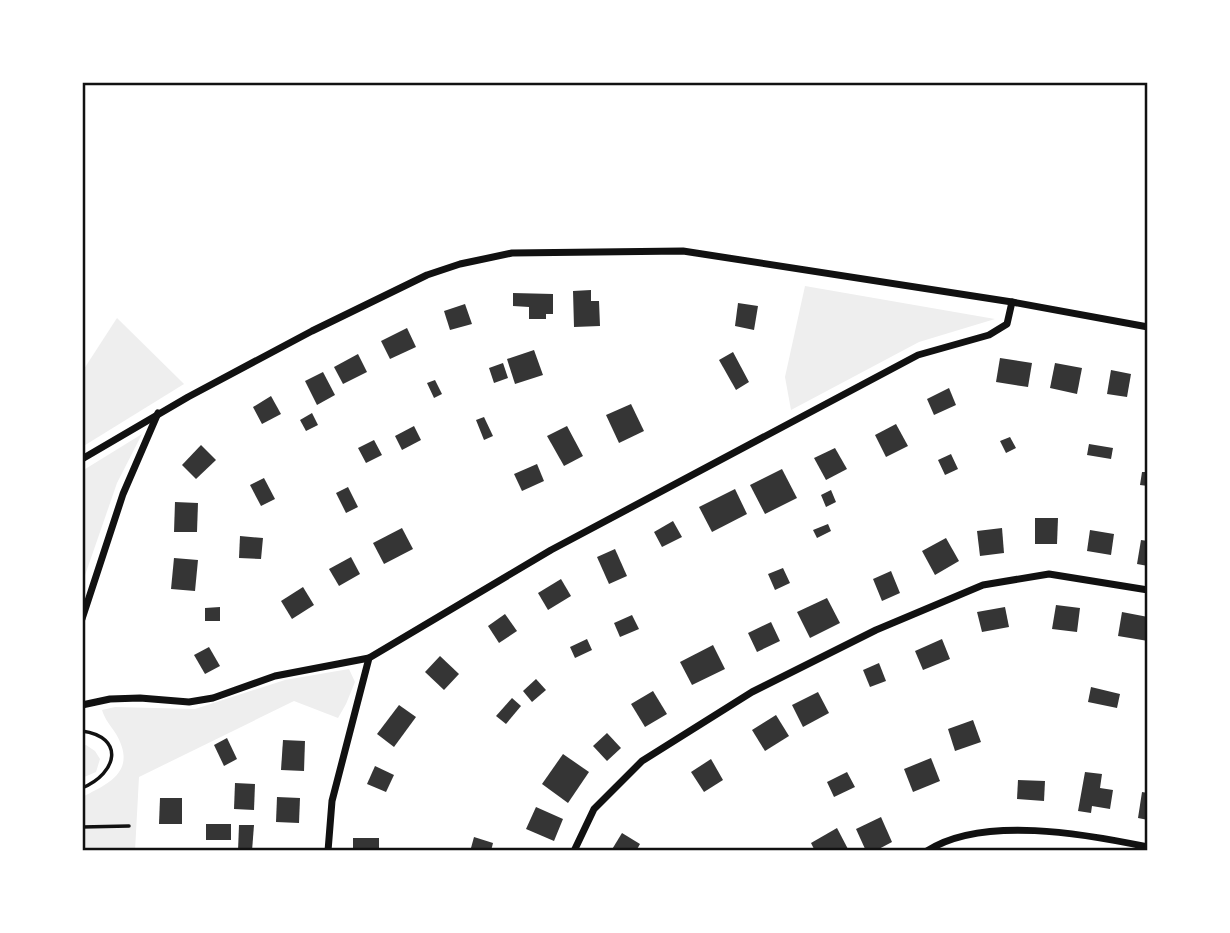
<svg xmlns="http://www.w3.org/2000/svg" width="1230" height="933" font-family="'IBM Plex Sans',sans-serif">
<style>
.green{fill:#eee}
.building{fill:#353535}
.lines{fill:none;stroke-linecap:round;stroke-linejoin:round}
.service{stroke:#111;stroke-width:3.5}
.minor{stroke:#111;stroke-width:7}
.neatline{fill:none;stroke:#111;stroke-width:2.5}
</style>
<rect width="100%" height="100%" fill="#fff"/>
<!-- green -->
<g class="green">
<path d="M805,286L995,319L919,342L791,410L785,377Z"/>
<path d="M117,318L184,384L82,447V372Z"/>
<path d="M142,434L117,483L82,584V471Z"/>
<path d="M349,669L355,682L346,704L338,718L294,701L139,777L135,851H82V797C111,783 137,770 116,734C111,726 105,720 102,710L115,707L195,709L285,680Z"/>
<path d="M86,745L95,751L100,759L96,772L82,778V746Z"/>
</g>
<!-- building -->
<g class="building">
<path d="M591,290V301H599L600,326L574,327L573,291Z"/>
<path d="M513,293L553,294V314H546V319H529V307L513,306Z"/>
<path d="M738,303L758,306L754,330L735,326Z"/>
<path d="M465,304L472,324L450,330L444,311Z"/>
<path d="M407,328L416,347L390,359L381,341Z"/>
<path d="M534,350L543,375L515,384L507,359Z"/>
<path d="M733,352L749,382L736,390L719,360Z"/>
<path d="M358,354L367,372L343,384L334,367Z"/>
<path d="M1000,358L1032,363L1028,387L996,382Z"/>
<path d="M503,363L508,378L494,383L489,368Z"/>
<path d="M1055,363L1082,368L1077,394L1050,388Z"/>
<path d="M1111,370L1131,374L1127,397L1107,394Z"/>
<path d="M323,372L335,395L317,405L305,381Z"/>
<path d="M435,380L442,394L434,398L427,383Z"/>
<path d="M949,388L956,405L934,415L927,399Z"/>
<path d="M271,396L281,414L262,424L253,407Z"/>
<path d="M631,404L644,431L619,443L606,415Z"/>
<path d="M312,413L318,425L306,431L300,420Z"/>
<path d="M484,417L493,436L484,440L476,420Z"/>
<path d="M896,424L908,446L886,457L875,435Z"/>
<path d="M414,426L421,440L402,450L395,436Z"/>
<path d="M567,426L583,456L564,466L547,436Z"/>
<path d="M1010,437L1016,448L1006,453L1000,441Z"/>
<path d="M374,440L382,455L366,463L358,448Z"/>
<path d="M1089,444L1113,448L1111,459L1087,455Z"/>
<path d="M201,445L216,460L196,479L182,465Z"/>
<path d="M835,448L847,469L826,480L814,458Z"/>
<path d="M951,454L958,469L945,475L938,460Z"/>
<path d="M537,464L544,481L522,491L514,474Z"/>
<path d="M782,469L797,498L765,514L750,485Z"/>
<path d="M1142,472H1148V486L1140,485Z"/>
<path d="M264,478L275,499L261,506L250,485Z"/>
<path d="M348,487L358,507L346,513L336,493Z"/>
<path d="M735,489L747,514L712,532L699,507Z"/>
<path d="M831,490L836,502L826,507L821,495Z"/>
<path d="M175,502L198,503L197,532H174Z"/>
<path d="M1035,518H1058L1057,544H1035Z"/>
<path d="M673,521L682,537L662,547L654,532Z"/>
<path d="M828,524L831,531L817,538L813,530Z"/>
<path d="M402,528L413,549L384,564L373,543Z"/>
<path d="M1002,528L1004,553L980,556L977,531Z"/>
<path d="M1090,530L1114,534L1111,555L1087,551Z"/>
<path d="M240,536L263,538L261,559L239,558Z"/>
<path d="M946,538L959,561L935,575L922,551Z"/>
<path d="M1141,540L1148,541V566L1137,564Z"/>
<path d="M615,549L627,576L609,584L597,557Z"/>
<path d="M351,557L360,574L339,586L329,569Z"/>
<path d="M174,558L198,560L195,591L171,589Z"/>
<path d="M783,568L790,583L775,590L768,574Z"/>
<path d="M891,571L900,593L882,601L873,579Z"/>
<path d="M561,579L571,596L548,610L538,593Z"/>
<path d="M303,587L314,605L292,619L281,601Z"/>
<path d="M827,598L840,623L810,638L797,612Z"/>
<path d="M1056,605L1080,608L1077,632L1052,629Z"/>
<path d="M220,607V621H205V608Z"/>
<path d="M1005,607L1009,627L982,632L977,612Z"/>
<path d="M1122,612L1148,617V641L1118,636Z"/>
<path d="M505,614L517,631L499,643L488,626Z"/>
<path d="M632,615L639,629L620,637L614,623Z"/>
<path d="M771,622L780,641L757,652L748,633Z"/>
<path d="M587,639L592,650L575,658L570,647Z"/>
<path d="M942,639L950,659L923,670L915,651Z"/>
<path d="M713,645L725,669L692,685L680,662Z"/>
<path d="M209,647L220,666L205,674L194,655Z"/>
<path d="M440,656L459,674L444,690L425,672Z"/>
<path d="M879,663L886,681L870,687L863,670Z"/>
<path d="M536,679L546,690L532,702L523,691Z"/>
<path d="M1091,687L1120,694L1117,708L1088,702Z"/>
<path d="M653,691L667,714L645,727L631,704Z"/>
<path d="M818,692L829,713L803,727L792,705Z"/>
<path d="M512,698L521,706L506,724L496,716Z"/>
<path d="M399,705L416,717L394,747L377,734Z"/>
<path d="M776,715L789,736L765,751L752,730Z"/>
<path d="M973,720L981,742L955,751L948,729Z"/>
<path d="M607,733L621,748L607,761L593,746Z"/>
<path d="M227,738L237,759L224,766L214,745Z"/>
<path d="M283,740L305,741L304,771L281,770Z"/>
<path d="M563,754L589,772L568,803L542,784Z"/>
<path d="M931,758L940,781L913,792L904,769Z"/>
<path d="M711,759L723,780L704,792L691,772Z"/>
<path d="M375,766L394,775L386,792L367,784Z"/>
<path d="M847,772L855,787L834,797L827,782Z"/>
<path d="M1085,772L1102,774L1100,788L1113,790L1110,809L1092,806L1091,813L1078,811Z"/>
<path d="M1018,780L1045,781L1044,801L1017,799Z"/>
<path d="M235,783L255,784L254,810L234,809Z"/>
<path d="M1142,792L1148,793V820L1138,818Z"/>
<path d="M277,797L300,798L299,823L276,822Z"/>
<path d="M160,798H182V824H159Z"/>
<path d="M536,807L563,819L554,841L526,829Z"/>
<path d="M881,817L892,842L875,851H866L856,829Z"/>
<rect x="206" y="824" width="25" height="16"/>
<path d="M239,825H254L252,851H238Z"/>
<path d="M837,828L849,851H815L811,843Z"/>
<path d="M622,833L640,844L636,851H611Z"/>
<path d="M474,837L493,843L491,851L471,848Z"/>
<rect x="353" y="838" width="26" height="13"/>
</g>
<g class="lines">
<!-- service -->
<g class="service">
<path d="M82,731C125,737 118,773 82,788"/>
<path d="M82,827L129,826"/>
</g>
<!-- minor -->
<g class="minor">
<path d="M82,459L188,397L312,331L427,275L460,264L512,253L683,251L1012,302L1148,327"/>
<path d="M82,619L123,494L158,413"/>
<path d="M82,705L110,699L140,698L189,702L213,698L275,676L369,658"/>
<path d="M328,851L332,801L369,658L551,550L918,355L989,335L1007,324L1012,302"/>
<path d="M574,851L594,809L642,761L752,692L876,630L983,585L1049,574L1148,590"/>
<path d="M927,851C982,815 1086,834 1148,847"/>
</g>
</g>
<!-- border -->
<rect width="1230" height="933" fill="none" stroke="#ffffff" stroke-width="168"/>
<rect x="84" y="84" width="1062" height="765" class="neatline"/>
</svg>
